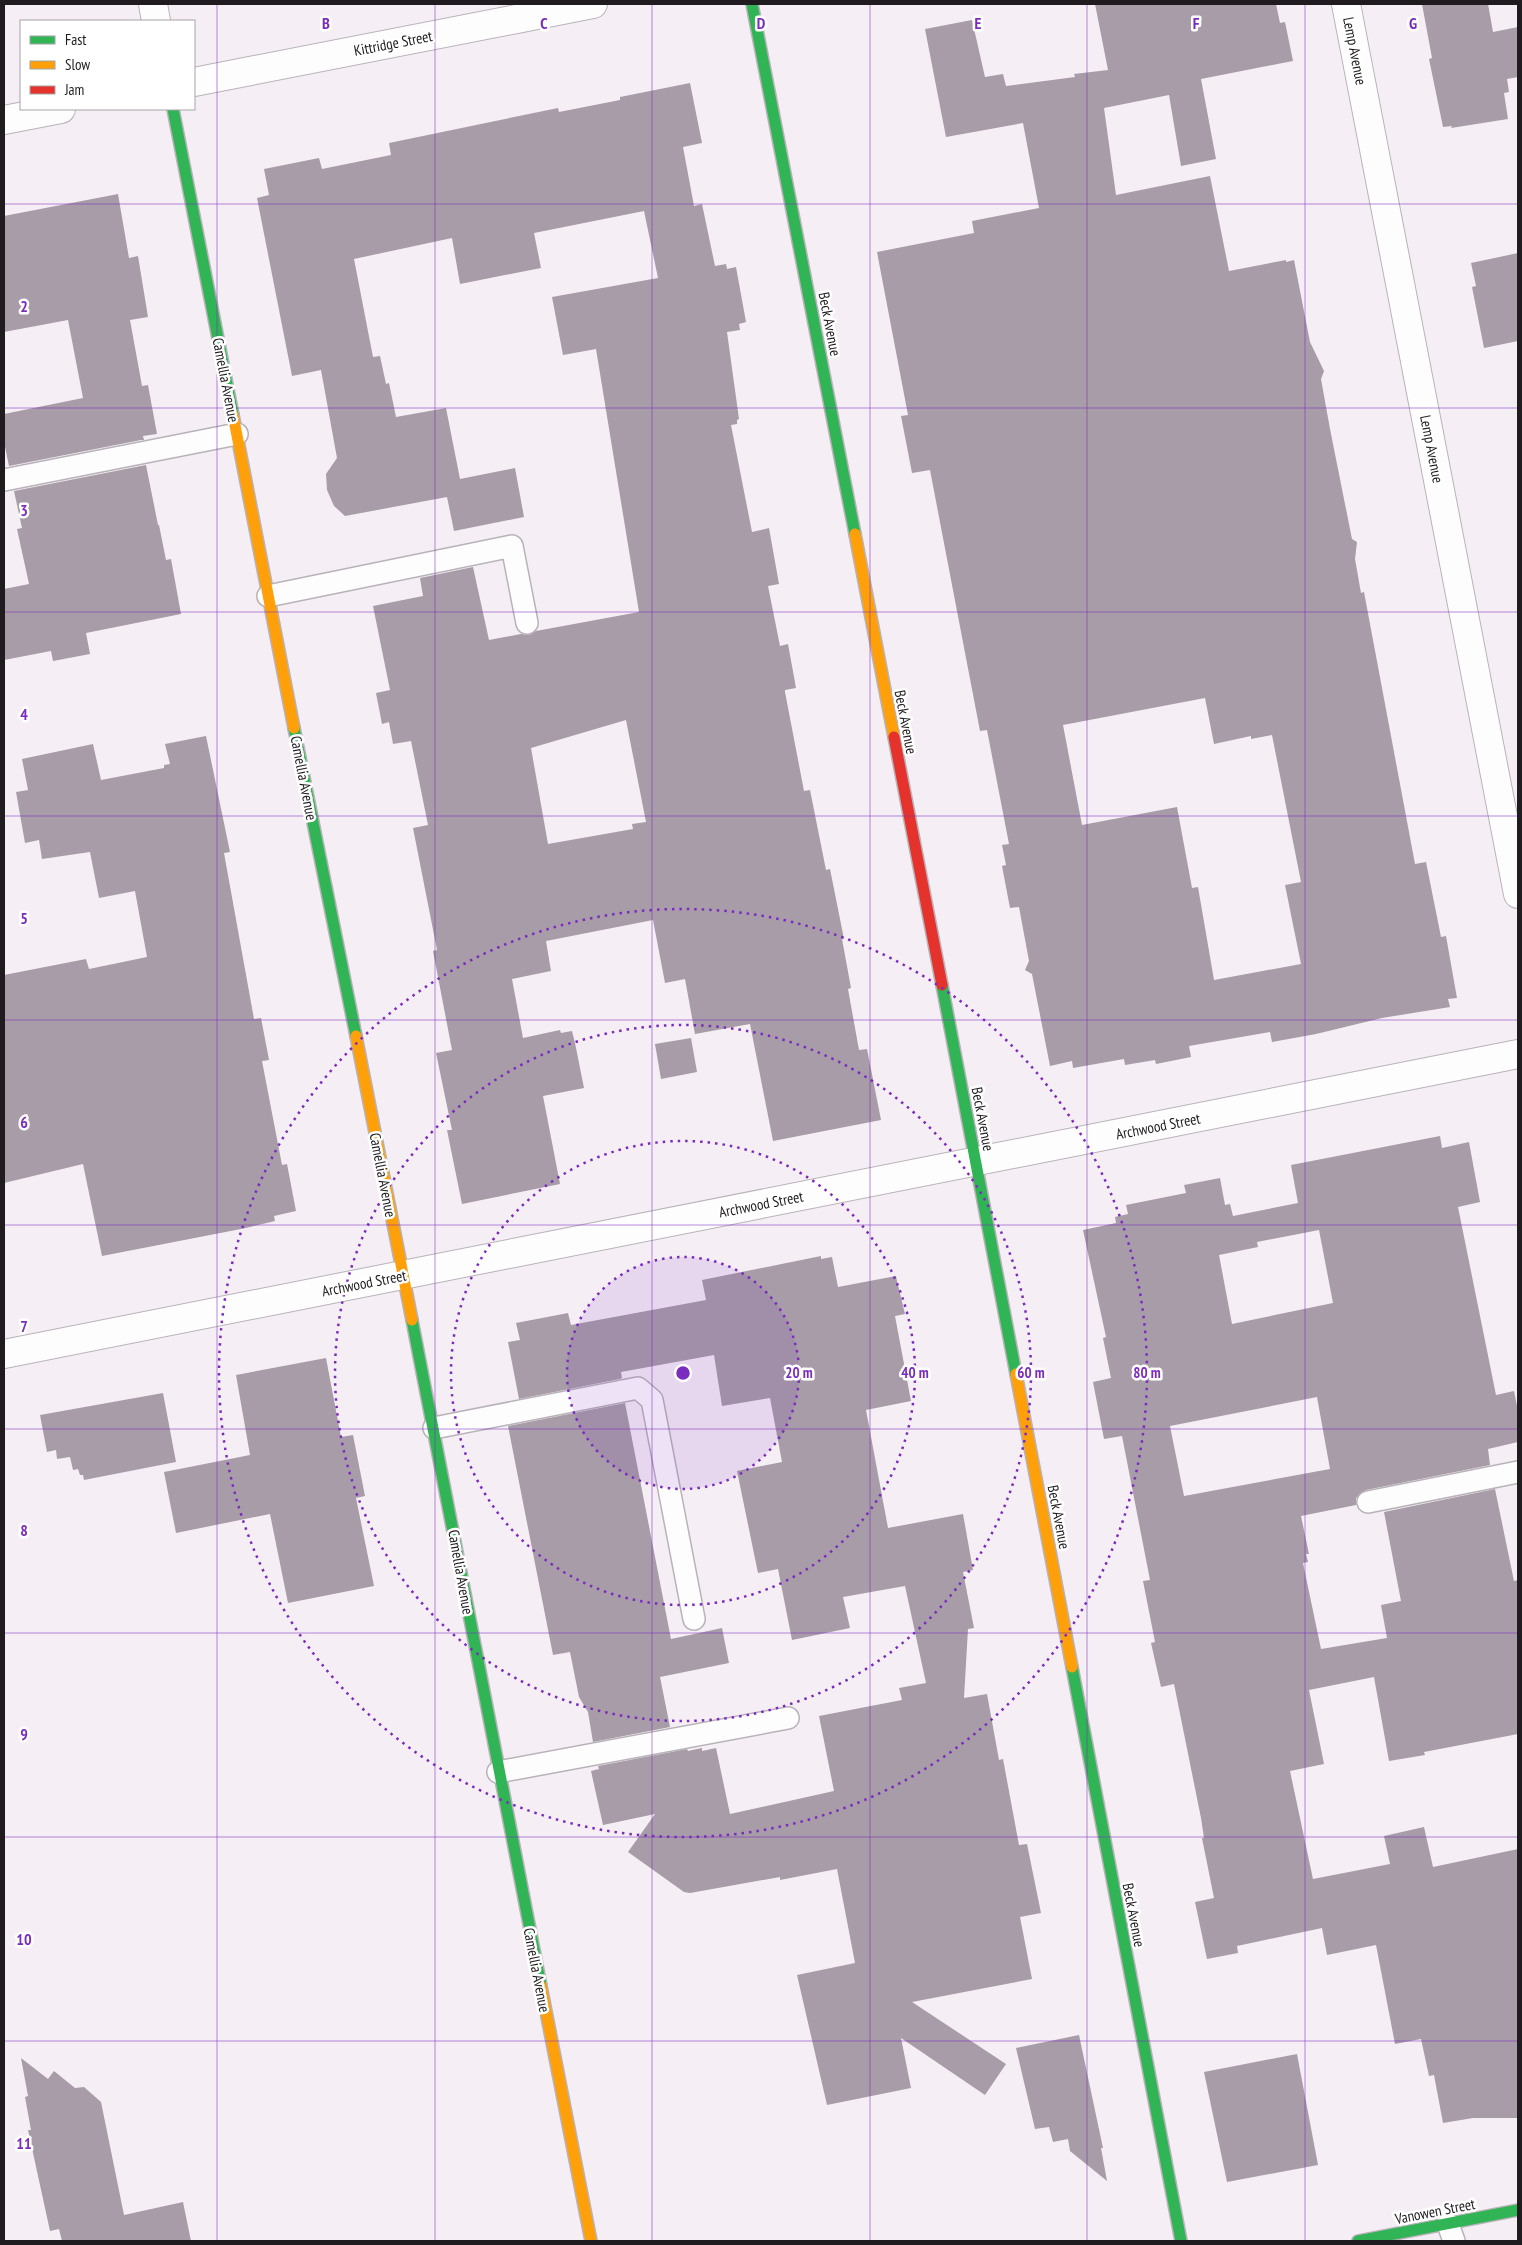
<svg xmlns="http://www.w3.org/2000/svg" width="1522" height="2245" font-family="'PT Sans Narrow',sans-serif">
<style>
.building{fill:#a79ca7;fill-rule:evenodd}
.lines{fill:none;stroke-linecap:round;stroke-linejoin:round}
.lane-casing{stroke:#b8b3b8;stroke-width:24}
.street-casing{stroke:#b8b3b8;stroke-width:30}
.fast-casing{stroke:#b8b3b8;stroke-width:14}
.slow-casing{stroke:#b8b3b8;stroke-width:14}
.jam-casing{stroke:#b8b3b8;stroke-width:14}
.lane{stroke:#fefdfe;stroke-width:21}
.street{stroke:#fefdfe;stroke-width:28}
.fast{stroke:#30b455;stroke-width:11}
.slow{stroke:#ff9f0a;stroke-width:11}
.jam{stroke:#e5322d;stroke-width:11}
.grid{fill:none;stroke:#7b2cbf;stroke-width:1;stroke-opacity:0.55}
.ring{fill:none;stroke:#7b2cbf;stroke-width:2.5;stroke-dasharray:2.5 5}
.labels{text-anchor:middle;dominant-baseline:central;stroke-width:5;stroke-linejoin:round;paint-order:stroke}
.street-label{font-size:15px;fill:#1f1b1f;stroke:#fff}
.grid-label{font-size:16px;text-anchor:middle;font-weight:bold;fill:#7b2cbf;stroke:#fff;stroke-width:5;stroke-linejoin:round;paint-order:stroke}
.centre{fill:#7b2cbf;stroke:#fff;stroke-width:2.5}
.ring-label{font-size:15px;text-anchor:middle;font-weight:bold;fill:#7b2cbf;stroke:#fff;stroke-width:5;stroke-linejoin:round;paint-order:stroke}
</style>
<rect width="100%" height="100%" fill="#f5eff5"/>
<!-- building -->
<g class="building">
<path d="M1095,4H1276L1280,23L1285,22L1293,61L1201,79L1216,159L1181,166L1169,95L1104,108L1116,195L1210,176L1229,271L1286,260V262L1294,260L1310,342L1324,371L1321,379L1330,429L1352,539L1357,542L1355,559L1361,593L1364,592L1415,864L1426,862L1441,937L1446,936L1457,998L1448,999L1450,1007L1382,1018L1316,1034L1272,1042L1270,1032L1189,1046L1191,1057L1156,1064L1155,1060L1125,1065L1124,1059L1073,1068L1072,1061L1050,1066L1032,974L1025,970L1029,961L1019,907L1010,908L1002,866L1006,865L1002,845L1009,844L987,730L980,731L930,470L912,473L901,416L908,415L877,252L974,233L972,221L1039,208L1023,123L946,137L925,29L972,20L985,77L1003,74L1006,86L1075,77L1074,74L1108,70ZM1205,698L1214,744L1251,736V739L1272,735L1301,882L1285,885L1301,964L1214,980L1198,887L1192,888L1177,807L1082,825L1063,725Z"/>
<path d="M1422,4H1488L1493,32L1518,27V77L1507,79L1509,92L1504,93L1508,119L1451,128L1452,126L1443,127L1429,59L1432,58Z"/>
<path d="M690,83L702,143L683,147L694,206L702,204L715,266L726,264L727,269L736,267L746,322L739,324L740,330L727,332L739,419L737,420V424L731,425L752,532L769,528L779,584L768,586L780,646L788,644L796,688L785,690V692L804,791L810,790L826,870L830,869L844,939H842L851,988L848,989L859,1050L867,1049L881,1120L773,1141L750,1024L695,1034L685,979L665,983L653,920L546,941L551,971L512,979L523,1038L560,1030L561,1033L572,1031L575,1043L584,1088L543,1096L560,1184L462,1204L447,1130H452L436,1053L452,1050L433,951L437,950L413,828L428,825L411,741L393,744L389,722L382,724L376,693L390,690L373,606L423,596L420,578L473,567L489,640L521,634L529,635L536,631L639,612L596,349L563,355L552,297L658,278L644,211L534,233L541,268L460,284L452,238L354,259L373,357L380,356L386,384L389,383L396,417L446,408L460,479L515,468L524,517L454,531L447,497L345,516L334,506L327,490L326,474L337,458L321,370L292,376L257,198L269,195L264,169L319,158L322,169L391,155L389,143L558,108L559,112L620,100V97ZM626,720L646,822L632,824L633,829L548,844L531,748Z"/>
<path d="M118,194L129,258L138,256L148,317L130,320L142,386L148,385L157,434L143,436L144,440H141L9,466L4,442V414L83,398L68,320L4,332V216Z"/>
<path d="M1518,253V341L1484,348L1472,287L1476,286L1471,263Z"/>
<path d="M146,465L158,525H159L166,560L171,559L181,614L86,633L90,654L53,661L51,651L4,660V589L29,584L17,529L22,528L14,491Z"/>
<path d="M206,736L230,852L224,853L254,1019L261,1018L269,1060L262,1061L282,1165L287,1164L296,1211L274,1216L275,1221L246,1228L102,1256L83,1164L4,1183V975L86,959L89,969L147,957L135,891L99,898L90,852L42,859L39,840L25,843L16,792L28,790L22,759L93,744L101,780L164,768V765L170,764L165,744Z"/>
<path d="M691,1038L697,1072L661,1079L655,1044Z"/>
<path d="M1440,1136L1442,1148L1469,1142L1480,1202L1458,1207L1496,1395L1514,1391L1518,1411V1442L1488,1449L1490,1465L1366,1490L1356,1498V1505L1301,1516L1309,1554H1306L1308,1562L1303,1563L1321,1649L1387,1638L1381,1605L1401,1601L1384,1512L1495,1489L1514,1581L1518,1580V1734L1424,1752L1425,1755L1389,1761L1374,1677L1309,1690L1324,1764L1290,1771L1313,1879L1390,1864L1384,1836L1424,1827L1433,1867L1518,1849V2118H1473L1443,2123L1434,2075L1429,2076L1421,2039L1395,2044L1376,1945L1327,1955L1322,1928L1237,1946L1238,1953L1207,1959L1195,1902L1214,1898L1202,1838H1204L1201,1818L1174,1684L1161,1687L1151,1643L1155,1642L1143,1581L1150,1580L1122,1436L1104,1439L1093,1382L1111,1378L1103,1338L1106,1337L1083,1230L1116,1223L1115,1217L1128,1214L1126,1205L1186,1193L1184,1185L1220,1178L1225,1205L1230,1204L1233,1216L1298,1203L1291,1165ZM1319,1230L1333,1303L1232,1324L1219,1255L1258,1247L1257,1242ZM1317,1397L1330,1469L1184,1496L1170,1426Z"/>
<path d="M821,1256V1259L832,1257L838,1287L896,1276L897,1281L905,1314L895,1316L911,1401L866,1410L888,1528L963,1514L973,1570L963,1572L974,1628L968,1629L964,1698L987,1694L999,1760L1003,1759L1019,1845L1027,1844L1041,1913L1020,1917L1032,1979L912,2002L1006,2064L985,2095L901,2038L911,2088L827,2105L797,1975L855,1963L837,1869L780,1880V1877L690,1893L684,1892L628,1852L655,1814L603,1825L591,1771L599,1769L598,1766L687,1749L688,1751L702,1748V1751L716,1748L730,1814L834,1791L819,1716L902,1700L899,1688L926,1683L905,1586L843,1597L850,1628L792,1640L778,1569L758,1573L737,1471L782,1462L770,1398L722,1406L714,1355L621,1372L622,1378L620,1379L519,1399L508,1342L520,1340L516,1323L568,1313L571,1325L706,1300L702,1280Z"/>
<path d="M326,1358L341,1437L353,1435L365,1496L356,1498L374,1586L288,1603L270,1514L176,1533L164,1472L250,1455L236,1375Z"/>
<path d="M163,1393L176,1462L84,1480L83,1475H80L78,1469L73,1470L70,1457L57,1459L56,1450L47,1452L40,1415Z"/>
<path d="M625,1403L671,1639L722,1628L729,1663L660,1677L670,1727L593,1742L588,1712L579,1697L570,1652L553,1655L508,1426Z"/>
<path d="M1079,2035L1103,2148H1101L1107,2181L1070,2151L1068,2139L1053,2142L1049,2127L1035,2129L1016,2048Z"/>
<path d="M1297,2054L1318,2165L1227,2182L1204,2072Z"/>
<path d="M21,2058L48,2079L54,2071L75,2088L84,2087L101,2102L124,2215L183,2202L191,2241H62L59,2229L50,2231L28,2130H31L25,2097L28,2096Z"/>
</g>
<g class="lines">
<defs>
<g id="lane">
<path d="M4,480L237,434"/>
<path d="M268,596L512,546L527,623"/>
<path d="M434,1428L638,1388L652,1400L694,1619"/>
<path d="M1368,1502L1518,1472"/>
<path d="M498,1772L788,1718"/>
<path d="M1448,2224L1454,2241"/>
</g>
<g id="street">
<path d="M153,4L156,21"/>
<path d="M1346,4L1518,894"/>
<path d="M194,82L593,4"/>
<path d="M4,120L61,109"/>
<path d="M4,1354L1518,1054"/>
</g>
<g id="fast">
<path d="M752,4L855,534"/>
<path d="M173,109L233,415"/>
<path d="M294,728L356,1036"/>
<path d="M942,985L1016,1374"/>
<path d="M412,1320L541,1986"/>
<path d="M1072,1667L1181,2241"/>
<path d="M1358,2241L1518,2210"/>
</g>
<g id="slow">
<path d="M233,415L294,728"/>
<path d="M855,534L894,737"/>
<path d="M356,1036L412,1320"/>
<path d="M1016,1374L1072,1667"/>
<path d="M541,1986L591,2241"/>
</g>
<path id="jam" d="M894,737L942,985"/>
</defs>
<!-- lane casing -->
<use href="#lane" class="lane-casing"/>
<!-- street casing -->
<use href="#street" class="street-casing"/>
<!-- fast casing -->
<use href="#fast" class="fast-casing"/>
<!-- slow casing -->
<use href="#slow" class="slow-casing"/>
<!-- jam casing -->
<use href="#jam" class="jam-casing"/>
<!-- lane -->
<use href="#lane" class="lane"/>
<!-- street -->
<use href="#street" class="street"/>
<!-- fast -->
<use href="#fast" class="fast"/>
<!-- slow -->
<use href="#slow" class="slow"/>
<!-- jam -->
<use href="#jam" class="jam"/>
</g>
<!-- grid -->
<path class="grid" d="M217,4V2241M435,4V2241M652,4V2241M870,4V2241M1087,4V2241M1305,4V2241M4,204H1518M4,408H1518M4,612H1518M4,816H1518M4,1020H1518M4,1225H1518M4,1429H1518M4,1633H1518M4,1837H1518M4,2041H1518"/>
<!-- distance rings -->
<circle cx="683" cy="1373" r="116" fill="#7b2cbf" fill-opacity=".12"/>
<g class="ring">
<circle cx="683" cy="1373" r="116"/>
<circle cx="683" cy="1373" r="232"/>
<circle cx="683" cy="1373" r="348"/>
<circle cx="683" cy="1373" r="464"/>
</g>
<g class="labels">
<!-- street labels -->
<g class="street-label">
<text transform="translate(393 43) rotate(-11)">Kittridge Street</text>
<text transform="translate(1355 51) rotate(79)">Lemp Avenue</text>
<text transform="translate(830 324) rotate(79)">Beck Avenue</text>
<text transform="translate(226 380) rotate(79)">Camellia Avenue</text>
<text transform="translate(1432 449) rotate(79)">Lemp Avenue</text>
<text transform="translate(906 722) rotate(79)">Beck Avenue</text>
<text transform="translate(304 778) rotate(79)">Camellia Avenue</text>
<text transform="translate(983 1119) rotate(79)">Beck Avenue</text>
<text transform="translate(1158 1126) rotate(-11)">Archwood Street</text>
<text transform="translate(383 1175) rotate(79)">Camellia Avenue</text>
<text transform="translate(761 1204) rotate(-11)">Archwood Street</text>
<text transform="translate(364 1283) rotate(-11)">Archwood Street</text>
<text transform="translate(1059 1517) rotate(79)">Beck Avenue</text>
<text transform="translate(461 1572) rotate(80)">Camellia Avenue</text>
<text transform="translate(1134 1915) rotate(79)">Beck Avenue</text>
<text transform="translate(537 1970) rotate(79)">Camellia Avenue</text>
<text transform="translate(1435 2211) rotate(-11)">Vanowen Street</text>
</g>
</g>
<g class="grid-label">
<text x="326" y="29">B</text>
<text x="544" y="29">C</text>
<text x="761" y="29">D</text>
<text x="978" y="29">E</text>
<text x="1196" y="29">F</text>
<text x="1413" y="29">G</text>
<text x="24" y="312">2</text>
<text x="24" y="516">3</text>
<text x="24" y="720">4</text>
<text x="24" y="924">5</text>
<text x="24" y="1128">6</text>
<text x="24" y="1332">7</text>
<text x="24" y="1536">8</text>
<text x="24" y="1740">9</text>
<text x="24" y="1945">10</text>
<text x="24" y="2149">11</text>
</g>
<circle cx="683" cy="1373" r="8" class="centre"/>
<g class="ring-label">
<text x="799" y="1378">20 m</text>
<text x="915" y="1378">40 m</text>
<text x="1031" y="1378">60 m</text>
<text x="1147" y="1378">80 m</text>
</g>
<!-- border -->
<rect width="1522" height="2245" fill="none" stroke="#1f1b1f" stroke-width="10"/>
<!-- legend -->
<rect x="20" y="20" width="175" height="90" fill="#ffffff" stroke="#a5a4a5"/>
<rect x="30" y="36" width="25" height="8" fill="#30b455" stroke="#a5a4a5"/>
<text x="65" y="45" font-size="15" fill="#1f1b1f">Fast</text>
<rect x="30" y="61" width="25" height="8" fill="#ff9f0a" stroke="#a5a4a5"/>
<text x="65" y="70" font-size="15" fill="#1f1b1f">Slow</text>
<rect x="30" y="86" width="25" height="8" fill="#e5322d" stroke="#a5a4a5"/>
<text x="65" y="95" font-size="15" fill="#1f1b1f">Jam</text>
</svg>
